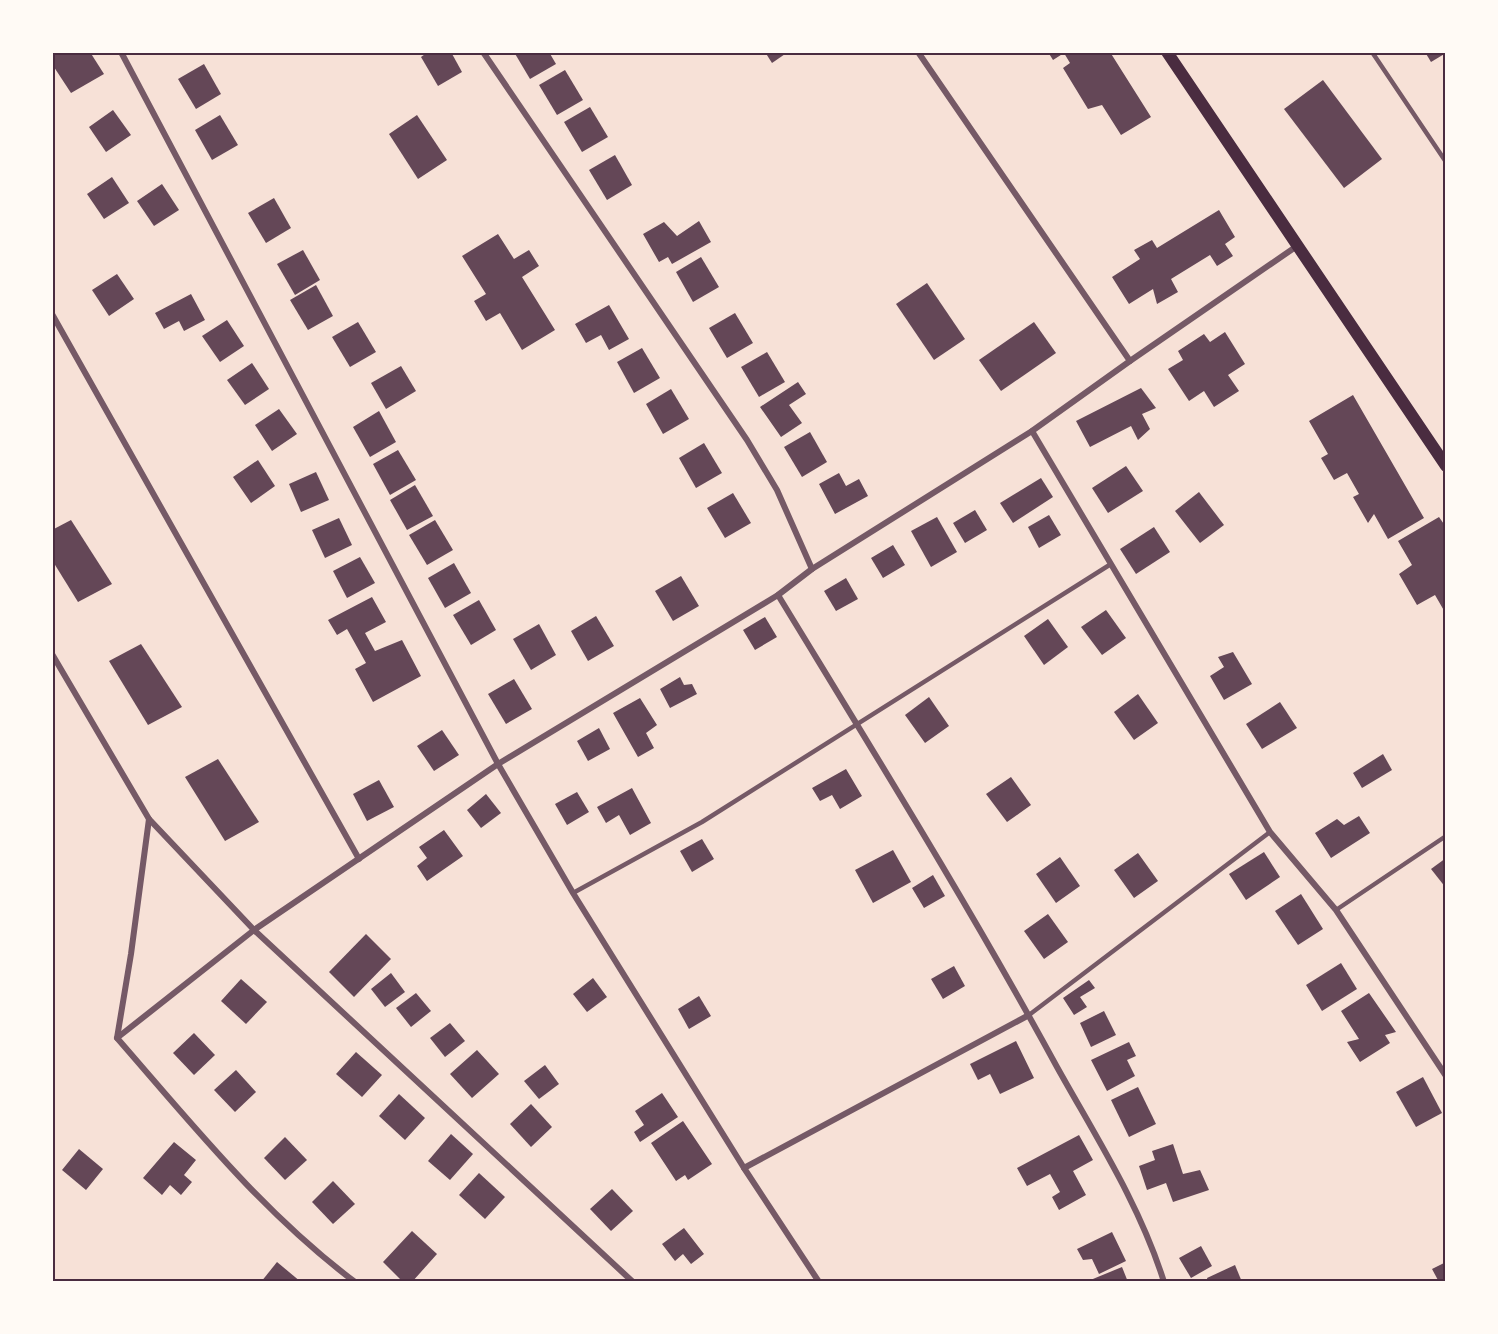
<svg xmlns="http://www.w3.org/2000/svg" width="1498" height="1334" font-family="Inter,sans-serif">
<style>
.building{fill:#644757}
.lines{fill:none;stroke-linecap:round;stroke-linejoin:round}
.service{stroke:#755966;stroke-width:4.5}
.minor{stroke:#755966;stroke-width:6}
.secondary{stroke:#4a2c40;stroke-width:12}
.neatline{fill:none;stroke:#4a2c40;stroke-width:2}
</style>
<rect width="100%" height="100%" fill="#f7e1d7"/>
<!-- building -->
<g class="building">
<path d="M52,52H90L104,74L71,93L52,64Z"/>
<path d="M428,52H451L462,72L438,86L421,57Z"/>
<path d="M514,52H549L556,64L530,79Z"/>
<path d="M765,52H788L772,63Z"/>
<path d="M1048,52H1110L1151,117L1121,135L1102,105L1088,109L1063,68L1070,63L1064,53L1053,60Z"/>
<path d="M1425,52H1446V53L1431,62Z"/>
<path d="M204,64L221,94L196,109L178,79Z"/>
<path d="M565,70L583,100L557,115L539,85Z"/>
<path d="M1323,80L1382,159L1344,188L1284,109Z"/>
<path d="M590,107L608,137L582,152L564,122Z"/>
<path d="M113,110L131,135L106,152L89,127Z"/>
<path d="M220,115L238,145L212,160L195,130Z"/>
<path d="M417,115L447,160L418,179L389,134Z"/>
<path d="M615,155L632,185L607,200L589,170Z"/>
<path d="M112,177L129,203L104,219L87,194Z"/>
<path d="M162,184L179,210L154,226L137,201Z"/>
<path d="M274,198L291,228L266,243L248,213Z"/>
<path d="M1219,210L1235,237L1225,244L1233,256L1217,266L1210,255L1171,279L1178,292L1157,304L1153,289L1129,304L1112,277L1140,259L1134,250L1152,240L1157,248Z"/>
<path d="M699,221L711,242L672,264L668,257L659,262L643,234L664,222L677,236Z"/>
<path d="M498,234L514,259L529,250L539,266L522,277L555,330L522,350L500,313L486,321L474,301L486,294L462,256Z"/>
<path d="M303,250L320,280L295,295L277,264Z"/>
<path d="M701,257L719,287L693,302L676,272Z"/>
<path d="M117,274L134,299L109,316L92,290Z"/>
<path d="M927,283L965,339L934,360L896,304Z"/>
<path d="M316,285L333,316L308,330L290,300Z"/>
<path d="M191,294L205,320L184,331L179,321L164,329L155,313Z"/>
<path d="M609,305L629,339L609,350L601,335L586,343L575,324Z"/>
<path d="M735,313L753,343L727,358L709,328Z"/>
<path d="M227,320L244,346L220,362L202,336Z"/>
<path d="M358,322L376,352L350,367L332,337Z"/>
<path d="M1034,322L1056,353L1001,391L979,360Z"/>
<path d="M1225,332L1245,364L1228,375L1239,391L1214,407L1204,391L1189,401L1168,369L1183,360L1178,351L1204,334L1210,342Z"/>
<path d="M642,348L660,378L634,393L617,362Z"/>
<path d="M767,352L785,382L759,397L741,367Z"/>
<path d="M252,363L269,389L245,405L227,380Z"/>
<path d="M401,366L416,391L386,409L371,383Z"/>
<path d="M798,382L806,394L789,405L802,423L781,437L760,407Z"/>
<path d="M1141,388L1156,408L1142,414L1150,429L1138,440L1131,426L1090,447L1076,421Z"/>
<path d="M671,389L689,419L663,434L646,404Z"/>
<path d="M1353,395L1424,518L1388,539L1374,514L1368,523L1353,497L1359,494L1347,473L1334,480L1321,458L1328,454L1309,421Z"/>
<path d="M279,409L297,434L272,451L255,425Z"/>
<path d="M379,411L396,442L370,457L353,427Z"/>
<path d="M810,432L827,462L802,477L784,447Z"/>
<path d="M704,443L722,473L696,488L679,458Z"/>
<path d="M398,450L416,480L390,495L373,464Z"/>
<path d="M258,460L275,486L251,503L233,477Z"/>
<path d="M1126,466L1143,491L1108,513L1092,488Z"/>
<path d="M316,472L329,500L301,512L289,484Z"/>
<path d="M839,473L846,486L859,479L868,496L835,514L819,484Z"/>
<path d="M1041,478L1053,497L1013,523L1000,503Z"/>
<path d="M415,485L433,516L407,530L390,500Z"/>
<path d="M1199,492L1224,525L1200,543L1175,511Z"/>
<path d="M733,493L751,523L725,538L707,508Z"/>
<path d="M975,510L987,530L965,543L953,523Z"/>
<path d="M1049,515L1061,535L1039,548L1028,527Z"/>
<path d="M937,517L957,552L931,567L911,531Z"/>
<path d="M1439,517L1446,527V614L1435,595L1417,605L1399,574L1412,565L1398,541Z"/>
<path d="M339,518L352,545L325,558L312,530Z"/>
<path d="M71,520L112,584L78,602L52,560V530Z"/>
<path d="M435,520L453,550L427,565L409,535Z"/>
<path d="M1154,527L1170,552L1136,574L1120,549Z"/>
<path d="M893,545L905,565L883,578L871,558Z"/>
<path d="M360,557L375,583L347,598L333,571Z"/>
<path d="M454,563L471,593L445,608L428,578Z"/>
<path d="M681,576L699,606L673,621L655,591Z"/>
<path d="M846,578L858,599L836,611L824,591Z"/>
<path d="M372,597L386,622L365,633L375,651L402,640L421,676L373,702L355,669L366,663L347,629L337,635L328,620Z"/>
<path d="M479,600L496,630L471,645L453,615Z"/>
<path d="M1106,610L1126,638L1102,655L1081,627Z"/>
<path d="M596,616L614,646L588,661L571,631Z"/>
<path d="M765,617L777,637L755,650L743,630Z"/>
<path d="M1048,619L1068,647L1044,665L1024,636Z"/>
<path d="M539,624L556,655L531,670L513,639Z"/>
<path d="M141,644L182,707L148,725L109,661Z"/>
<path d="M1233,652L1252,684L1224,700L1210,676L1224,667L1218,657Z"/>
<path d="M680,677L684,685L692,684L697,694L670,708L660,689Z"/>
<path d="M514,679L532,709L506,724L488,694Z"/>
<path d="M1138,694L1158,723L1134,740L1114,712Z"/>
<path d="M929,697L949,726L925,743L905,715Z"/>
<path d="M640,698L657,725L646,733L654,748L638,757L613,713Z"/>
<path d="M1280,702L1297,728L1262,749L1246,724Z"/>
<path d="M599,728L610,749L588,761L577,741Z"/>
<path d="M442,730L459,755L434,771L417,746Z"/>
<path d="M1383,754L1392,770L1362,788L1353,773Z"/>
<path d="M218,759L259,822L225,841L185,777Z"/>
<path d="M846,769L862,796L840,809L832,795L820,801L812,788Z"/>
<path d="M1011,777L1031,805L1007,822L986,794Z"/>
<path d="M379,780L394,807L367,821L353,794Z"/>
<path d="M632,788L651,823L630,835L619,815L606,823L597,807Z"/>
<path d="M577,792L589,812L567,825L555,804Z"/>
<path d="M486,794L501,813L481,828L467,810Z"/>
<path d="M1359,816L1370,833L1331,858L1315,833L1337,819L1344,825Z"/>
<path d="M444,830L463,856L427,881L417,866L427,858L419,847Z"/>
<path d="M702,839L714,859L692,872L680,851Z"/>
<path d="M893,850L911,882L873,903L855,870Z"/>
<path d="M1264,852L1280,877L1246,900L1229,874Z"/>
<path d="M1138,853L1158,881L1134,898L1114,870Z"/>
<path d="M1060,857L1080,886L1056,903L1036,874Z"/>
<path d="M1446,858V888L1431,869Z"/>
<path d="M933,875L945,896L924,908L912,888Z"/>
<path d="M1301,894L1323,929L1298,945L1275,911Z"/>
<path d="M1048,914L1068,942L1044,959L1024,931Z"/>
<path d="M366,934L391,959L354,997L329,972Z"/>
<path d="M1341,963L1357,989L1322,1011L1306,985Z"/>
<path d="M954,966L965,986L943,999L931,979Z"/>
<path d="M391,973L405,992L385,1007L371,989Z"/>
<path d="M593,978L607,997L587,1012L573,994Z"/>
<path d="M241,979L267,1002L246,1024L221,1001Z"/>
<path d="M1089,980L1095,988L1080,997L1087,1007L1074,1015L1063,998Z"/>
<path d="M416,993L431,1011L411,1027L396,1008Z"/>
<path d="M1369,993L1396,1032L1385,1035L1390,1043L1360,1062L1347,1042L1359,1039L1341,1011Z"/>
<path d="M699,996L711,1016L689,1029L678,1009Z"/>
<path d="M1104,1011L1116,1035L1091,1047L1080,1023Z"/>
<path d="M450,1023L465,1041L445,1057L430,1038Z"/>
<path d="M194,1033L215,1055L194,1075L173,1053Z"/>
<path d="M1016,1041L1034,1078L1000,1094L990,1074L978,1080L970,1064Z"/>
<path d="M1129,1042L1136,1056L1127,1060L1135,1076L1107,1091L1091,1060Z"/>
<path d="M477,1050L499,1074L472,1098L450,1074Z"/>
<path d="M356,1052L382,1075L362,1097L336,1074Z"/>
<path d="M545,1065L559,1084L539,1099L524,1081Z"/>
<path d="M236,1070L256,1092L235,1112L214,1090Z"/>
<path d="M1423,1077L1442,1113L1416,1127L1396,1092Z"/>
<path d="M1138,1087L1156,1124L1129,1137L1111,1100Z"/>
<path d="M662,1093L678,1117L640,1142L634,1132L644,1125L635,1111Z"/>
<path d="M399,1094L425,1118L405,1140L379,1116Z"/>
<path d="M531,1104L552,1127L531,1147L510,1124Z"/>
<path d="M683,1121L712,1164L688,1180L685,1175L676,1181L651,1143Z"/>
<path d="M451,1134L473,1154L450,1180L428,1161Z"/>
<path d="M1079,1135L1093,1160L1073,1171L1086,1195L1059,1210L1052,1197L1060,1192L1050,1174L1027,1186L1017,1168Z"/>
<path d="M285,1137L307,1160L285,1180L264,1158Z"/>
<path d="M174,1142L196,1160L184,1175L192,1182L181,1195L170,1185L162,1195L143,1178Z"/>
<path d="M1173,1144L1183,1174L1200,1170L1209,1190L1173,1202L1166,1183L1147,1190L1139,1166L1155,1160L1152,1151Z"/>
<path d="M79,1149L103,1169L86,1190L62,1170Z"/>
<path d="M479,1173L505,1197L485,1219L459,1195Z"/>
<path d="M333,1181L355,1204L333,1224L312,1202Z"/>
<path d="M612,1189L633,1211L611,1231L590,1209Z"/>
<path d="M684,1228L704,1254L691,1264L683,1254L675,1261L662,1244Z"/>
<path d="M412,1231L437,1254L412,1282H403L383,1262Z"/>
<path d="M1112,1232L1126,1261L1099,1274L1092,1259L1083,1260L1077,1249Z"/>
<path d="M1201,1246L1212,1266L1191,1278L1179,1258Z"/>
<path d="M277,1262L301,1282H261Z"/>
<path d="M1446,1262V1282H1439L1432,1269Z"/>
<path d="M1235,1265L1242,1282H1208L1207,1278Z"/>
<path d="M1122,1267L1128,1282H1088V1281Z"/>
</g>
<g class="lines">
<!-- service -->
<g class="service">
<path d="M1372,52L1446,162"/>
<path d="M573,893L702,822L1111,564"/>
<path d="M1336,910L1446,836"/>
<path d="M1029,1015L1270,832"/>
</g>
<!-- minor -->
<g class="minor">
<path d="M121,52L498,764L573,893L744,1168L819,1282"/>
<path d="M483,52L747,440L777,490L812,569"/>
<path d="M918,52L1130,361"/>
<path d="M52,314L359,859"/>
<path d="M1032,431L1270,832L1336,910L1446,1076"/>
<path d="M778,595C873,751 970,907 1057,1067C1096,1137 1140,1205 1164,1282"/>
<path d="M52,654L149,819L131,954L117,1038C192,1124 263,1213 355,1282"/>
<path d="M149,819L254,930L633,1282"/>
<path d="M117,1038L254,930L498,764L778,595L812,569L1032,431L1130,361L1297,246"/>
<path d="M744,1168L1029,1015"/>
</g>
<!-- secondary -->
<path class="secondary" d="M1167,52L1446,466"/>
</g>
<!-- border -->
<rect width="1498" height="1334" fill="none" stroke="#fffaf5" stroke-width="108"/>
<rect x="54" y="54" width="1390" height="1226" class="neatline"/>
</svg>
